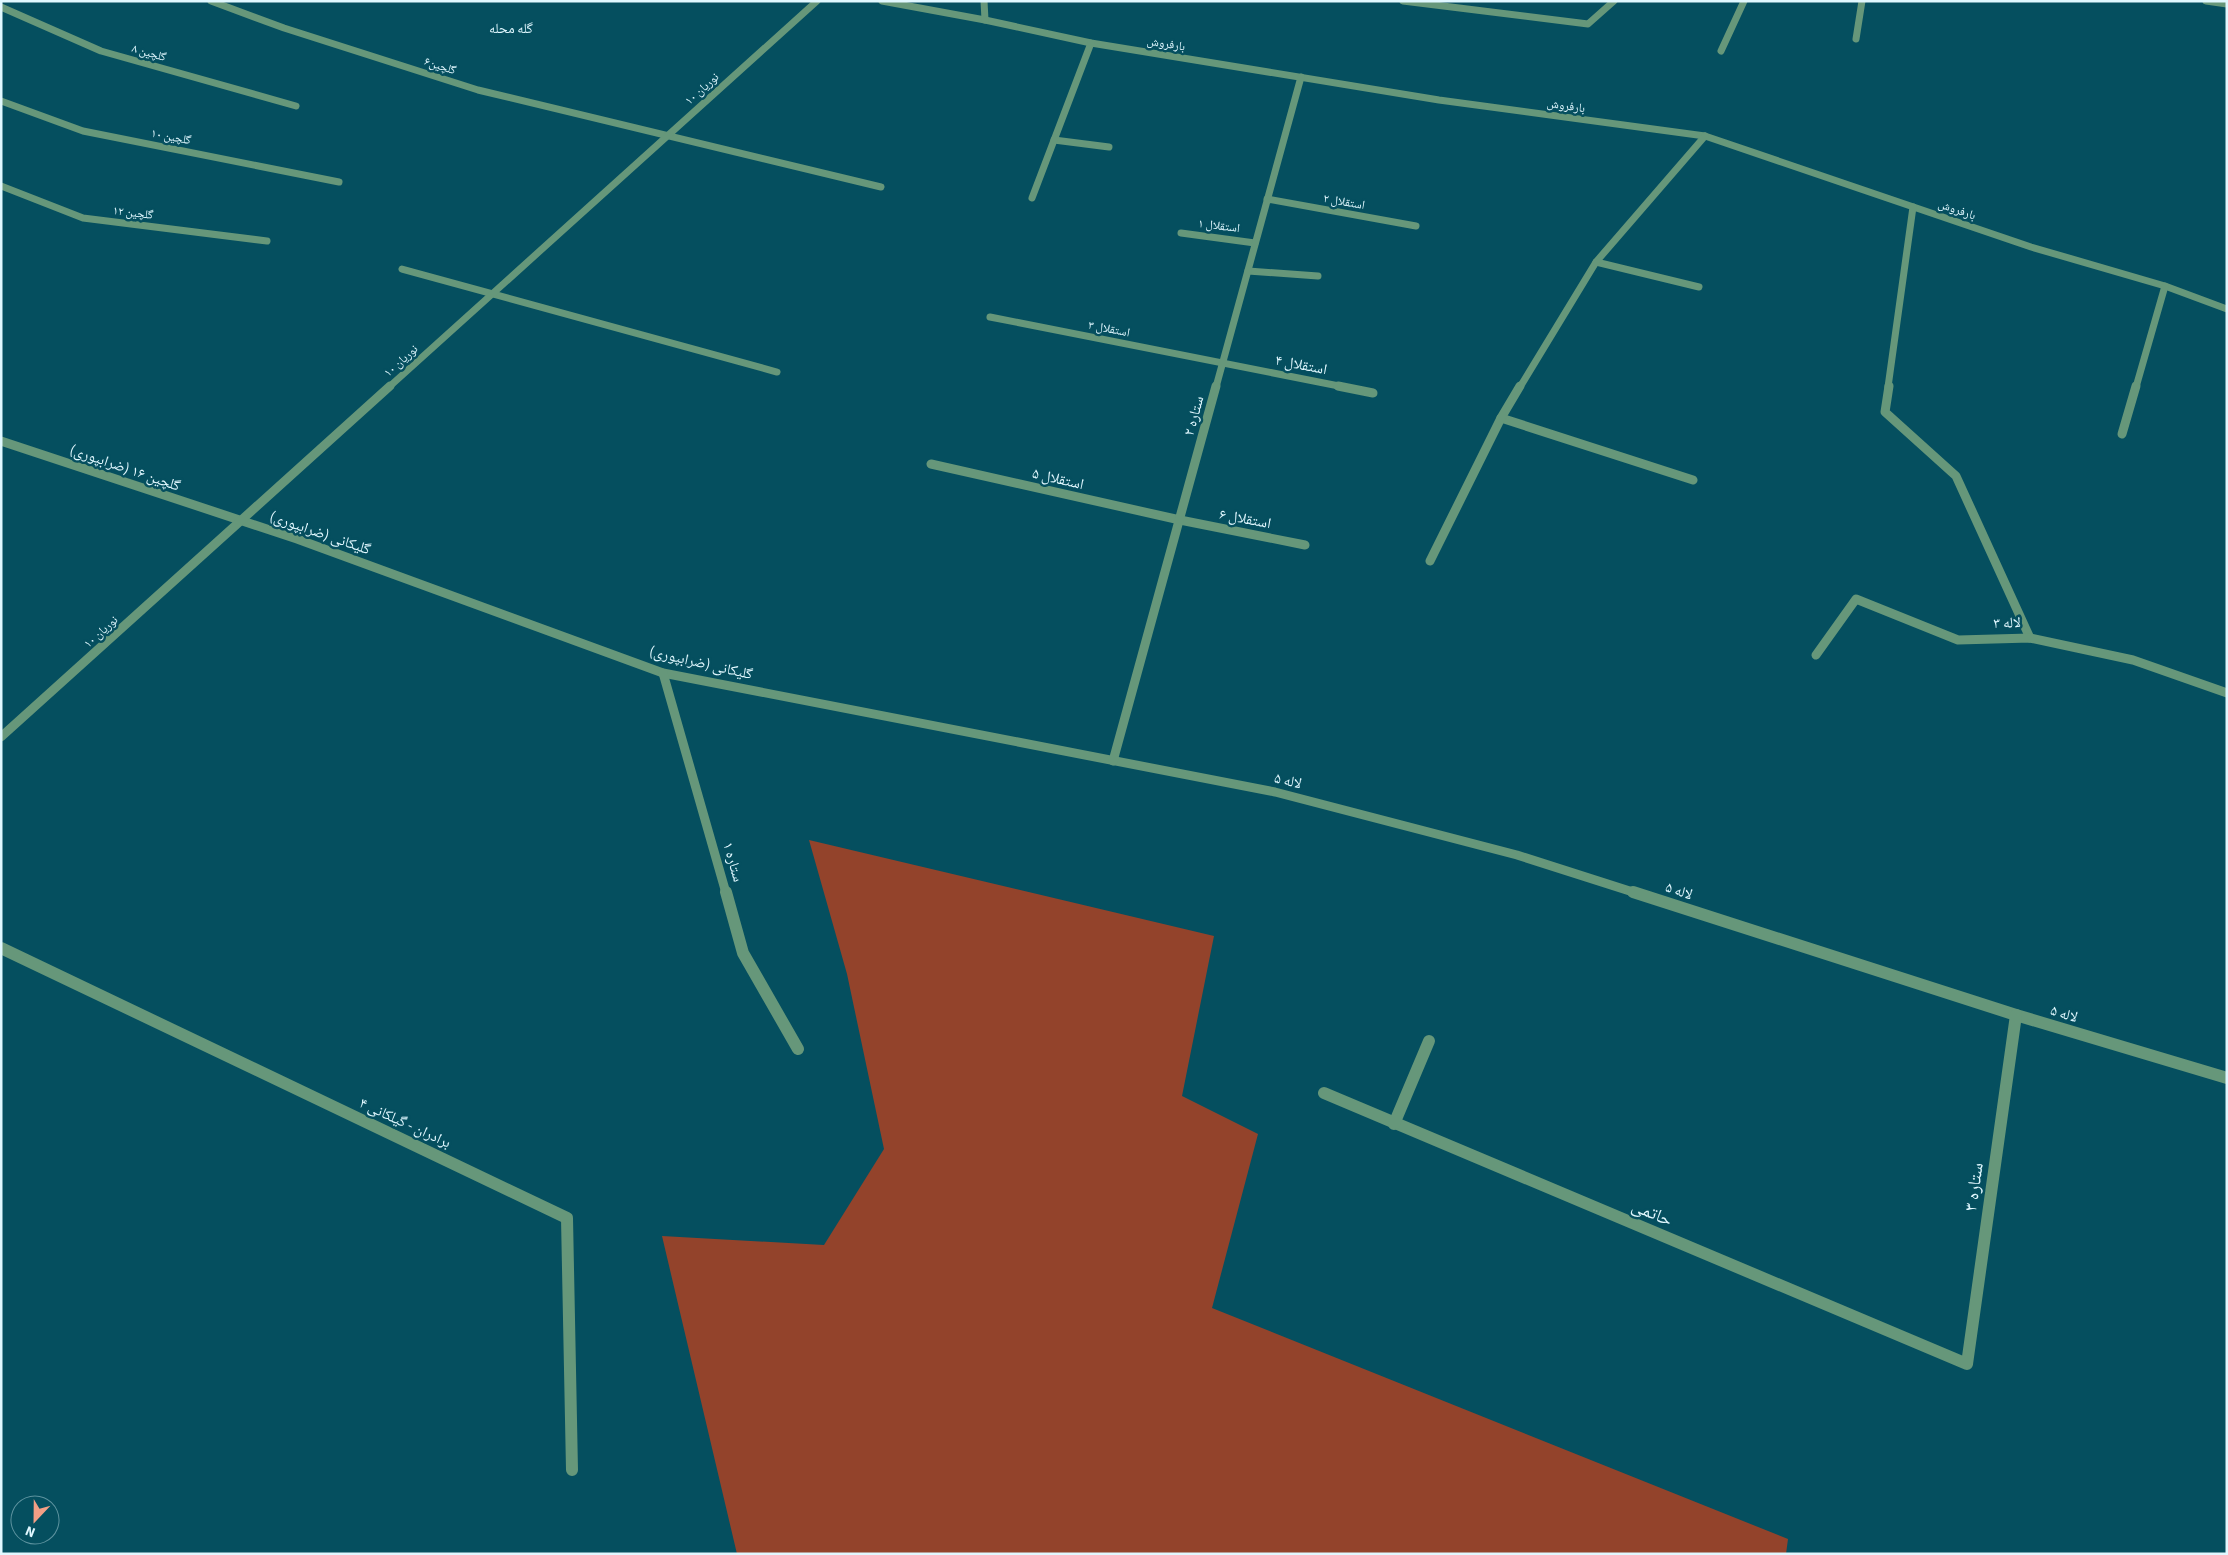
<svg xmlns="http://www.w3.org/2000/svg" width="2228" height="1555" font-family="'Source Sans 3','Noto Naskh Arabic',sans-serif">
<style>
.green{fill:#93432b}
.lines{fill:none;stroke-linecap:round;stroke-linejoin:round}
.street-far2{stroke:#66977a;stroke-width:7}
.street-far1{stroke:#66977a;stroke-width:9}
.street{stroke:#66977a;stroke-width:12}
.labels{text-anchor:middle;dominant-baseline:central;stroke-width:5;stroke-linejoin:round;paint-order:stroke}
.far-street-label{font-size:12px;fill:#e1f8ff;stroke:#054f5f}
.far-neighbourhood-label{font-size:14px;fill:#e1f8ff;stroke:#054f5f}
.street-label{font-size:15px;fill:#e1f8ff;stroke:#054f5f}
.near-street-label{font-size:18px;fill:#e1f8ff;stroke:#054f5f}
</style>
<rect width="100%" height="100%" fill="#054f5f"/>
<!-- green -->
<path class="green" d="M809,840L1214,936L1182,1096L1258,1134L1212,1308L1788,1539L1786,1554H737L662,1236L824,1245L884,1149L847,974Z"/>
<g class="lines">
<!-- street-far2 -->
<g class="street-far2">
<path d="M211,1L284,28L478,90L881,187"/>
<path d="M882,1L985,20L1091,43L1439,100L1705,136L2031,247L2165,286L2227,309"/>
<path d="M984,1L985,20"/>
<path d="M1403,1L1588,24L1614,1"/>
<path d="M2206,1L2227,4"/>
<path d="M1,7L101,51L296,106"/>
<path d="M1856,39L1862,1"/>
<path d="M1721,51L1744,1"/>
<path d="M1,101L83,131L339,182"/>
<path d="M1054,140L1109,147"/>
<path d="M1,186L83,218L267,241"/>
<path d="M1032,198L1091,43"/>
<path d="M1267,199L1416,226"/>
<path d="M1181,233L1255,243"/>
<path d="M1596,262L1699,287"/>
<path d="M402,269L777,372"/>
<path d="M1248,271L1318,276"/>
<path d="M990,317L1344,387"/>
<path d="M389,387L817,1"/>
<path d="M1216,387L1301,77"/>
<path d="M1520,387L1596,262L1705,136"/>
<path d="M1888,387L1913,207"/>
<path d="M2136,387L2165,286"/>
</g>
<!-- street-far1 -->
<g class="street-far1">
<path d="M1338,386L1373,393"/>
<path d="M1889,386L1885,412L1956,476L2030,638"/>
<path d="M1501,418L1693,480"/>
<path d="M2122,434L2136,386"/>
<path d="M1,441L297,539L663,673L1275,792L1517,855L1636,893"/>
<path d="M931,464L1180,520L1305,545"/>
<path d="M1430,561L1501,418L1520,386"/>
<path d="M1816,655L1856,599L1958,640L2030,638L2133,660L2227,693"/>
<path d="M663,673L726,893"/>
<path d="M1,737L390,386"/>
<path d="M1113,761L1216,386"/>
</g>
<!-- street -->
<g class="street">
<path d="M726,892L743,953L798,1049"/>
<path d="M1633,892L2016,1015L2227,1078"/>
<path d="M1,948L567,1218L572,1470"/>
<path d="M1324,1093L1967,1364L2016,1015"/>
<path d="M1394,1124L1429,1041"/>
</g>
</g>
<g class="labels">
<!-- far-street labels -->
<g class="far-street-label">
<text transform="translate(1166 44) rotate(9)">بارفروش</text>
<text transform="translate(149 53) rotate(16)">گلچین ۸</text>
<text transform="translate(440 66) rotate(18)">گلچین۶</text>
<text transform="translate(702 89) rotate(-42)">نوریان ۱۰</text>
<text transform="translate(1566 106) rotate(8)">بارفروش</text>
<text transform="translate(171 137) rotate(11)">گلچین ۱۰</text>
<text transform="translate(1344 202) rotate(10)">استقلال ۲</text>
<text transform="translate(1957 210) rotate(19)">بارفروش</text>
<text transform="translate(133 213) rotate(7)">گلچین ۱۲</text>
<text transform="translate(1219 226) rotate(7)">استقلال ۱</text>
<text transform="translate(1109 329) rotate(11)">استقلال ۳</text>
<text transform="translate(401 361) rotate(-42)">نوریان ۱۰</text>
<text transform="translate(101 632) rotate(-42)">نوریان ۱۰</text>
</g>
<!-- far-neighbourhood labels -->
<g class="far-neighbourhood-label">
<text x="511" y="29">گله محله</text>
</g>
<!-- street labels -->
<g class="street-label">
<text transform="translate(1301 365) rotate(11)">استقلال ۴</text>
<text transform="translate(1194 416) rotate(-75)">ستاره ۲</text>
<text transform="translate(125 468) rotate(19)">گلچین ۱۶ (ضرابپوری)</text>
<text transform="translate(1058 479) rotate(13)">استقلال ۵</text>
<text transform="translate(1245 519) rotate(11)">استقلال ۶</text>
<text transform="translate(320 533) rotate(19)">گلیکانی (ضرابپوری)</text>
<text transform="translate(2007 623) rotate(-2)">لاله ۳</text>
<text transform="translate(701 663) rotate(13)">گلیکانی (ضرابپوری)</text>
<text transform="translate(1288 781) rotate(13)">لاله ۵</text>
<text transform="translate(733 862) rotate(74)">ستاره ۱</text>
<text transform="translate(1679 891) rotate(18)">لاله ۵</text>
<text transform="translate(2064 1014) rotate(17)">لاله ۵</text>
<text transform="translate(405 1123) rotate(25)">برادران - گیلکانی ۴</text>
</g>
<!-- near-street labels -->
<g class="near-street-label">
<text transform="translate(1974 1187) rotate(-82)">ستاره ۳</text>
<text transform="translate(1652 1213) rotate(23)">حاتمی</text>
</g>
</g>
<!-- border -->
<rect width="2228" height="1555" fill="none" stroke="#e1f8ff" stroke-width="5"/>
<!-- north arrow -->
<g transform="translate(35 1520) rotate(202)"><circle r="24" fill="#054f5f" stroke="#5d939f"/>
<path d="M0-4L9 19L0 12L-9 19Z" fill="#f39f85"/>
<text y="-8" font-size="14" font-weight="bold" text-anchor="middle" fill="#e1f8ff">N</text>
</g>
</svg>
